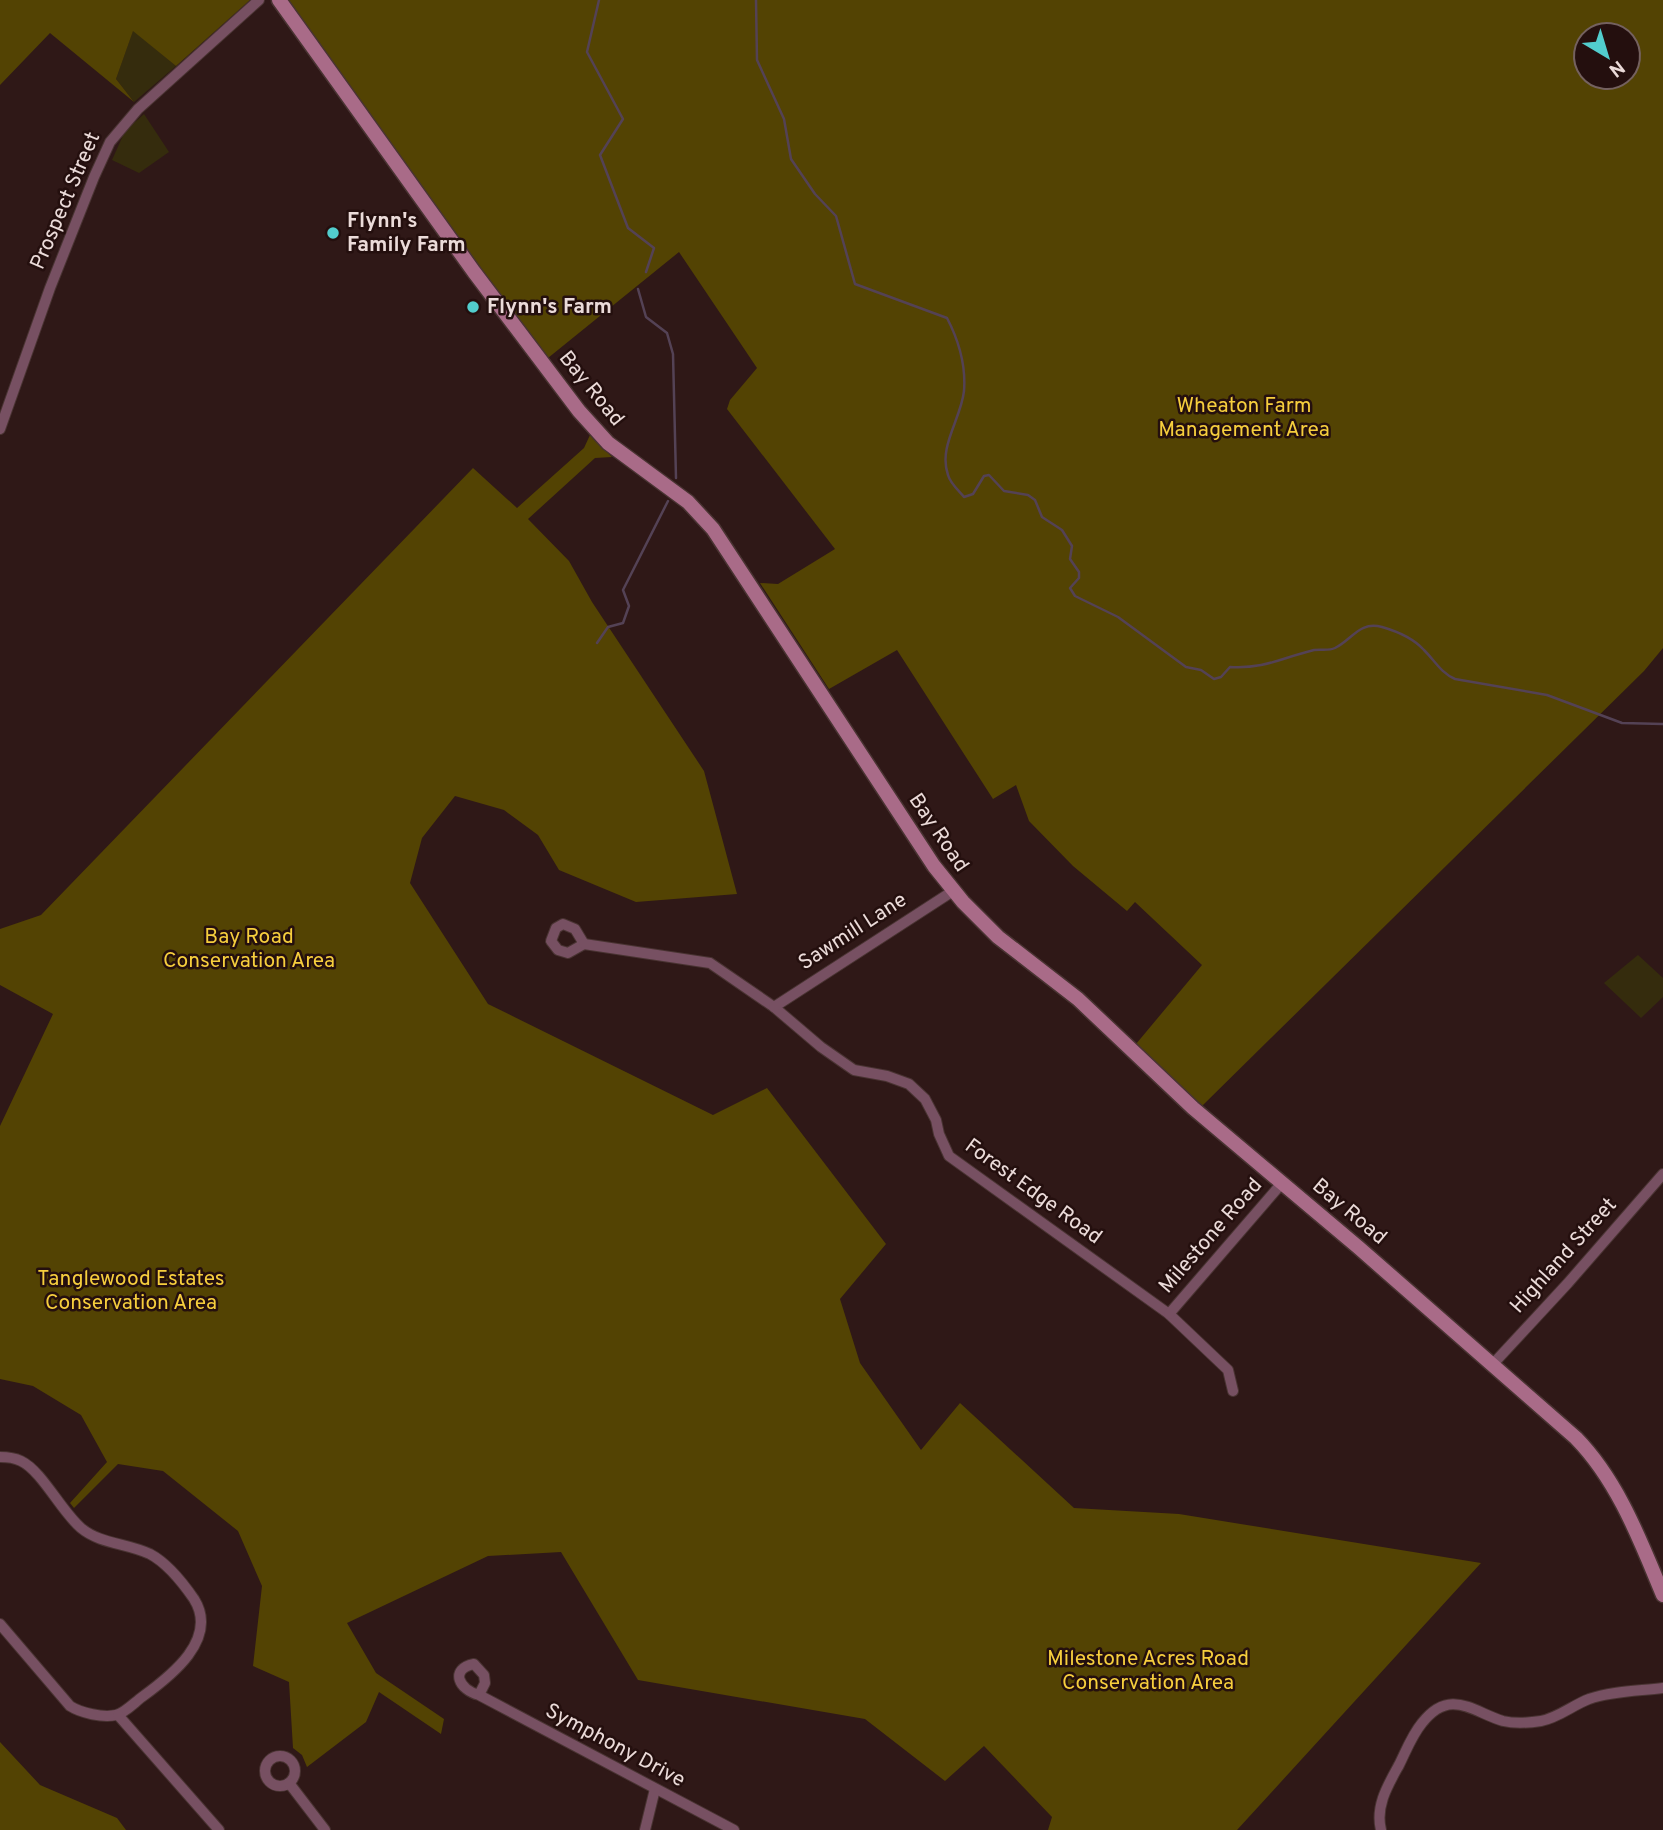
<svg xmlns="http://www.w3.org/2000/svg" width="1663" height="1830" font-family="Overpass,sans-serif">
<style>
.green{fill:#352c0d}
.forest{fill:#534303;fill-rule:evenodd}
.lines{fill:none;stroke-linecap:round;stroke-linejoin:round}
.stream{stroke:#544255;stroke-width:2.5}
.street-casing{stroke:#493332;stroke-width:12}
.secondary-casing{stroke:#493332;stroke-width:17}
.street{stroke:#775062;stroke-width:10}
.secondary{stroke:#a96b88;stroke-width:14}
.poi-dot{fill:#52cdcd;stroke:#240f0e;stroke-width:2.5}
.labels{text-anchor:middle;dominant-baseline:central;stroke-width:5;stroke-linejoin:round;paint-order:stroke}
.street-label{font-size:21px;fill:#ebdbd9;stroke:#240f0e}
.poi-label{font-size:21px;font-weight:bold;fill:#ebdbd9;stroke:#240f0e;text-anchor:start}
.park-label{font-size:21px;fill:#f6ce3d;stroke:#240f0e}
</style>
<rect width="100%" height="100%" fill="#2f1817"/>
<!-- green -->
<g class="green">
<path d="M133,30L176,66L134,102L116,79Z"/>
<path d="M144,114L169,152L139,173L112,160L125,131Z"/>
<path d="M1638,955L1663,978V997L1641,1018L1604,983Z"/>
</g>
<!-- forest -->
<g class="forest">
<path d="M0,0H250L176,66L133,31L116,79L134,102L50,33L0,85Z"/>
<path d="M287,0H1663V648L1644,671L1202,1106L1136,1044L1202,965L1135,902L1127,911L1073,866L1029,821L1016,785L993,799L897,650L829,689L760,583L778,584L835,549L727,409L730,400L757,368L679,252L548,358L464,246ZM1586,35H1628V77H1586Z"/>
<path d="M590,435L612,457L595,458L528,519L569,561L592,602L704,771L737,894L636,902L559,870L538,835L504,810L455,796L422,838L410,883L488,1004L713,1115L767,1088L886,1244L840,1299L860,1363L921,1450L960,1403L1074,1508L1179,1514L1481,1563L1237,1830H1048L1052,1817L984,1746L945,1781L865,1719L638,1680L561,1552L488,1556L347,1623L376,1673L444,1719L441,1734L379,1692L366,1722L307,1767L302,1755L293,1748L289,1682L253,1666L262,1586L238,1531L163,1471L118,1464L74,1508L70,1503L107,1462L81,1415L33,1386L0,1379V1126L53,1014L0,985V929L41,915L473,468L517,508L584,448Z"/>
<path d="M0,1742L40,1785L117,1818L126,1830H0Z"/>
</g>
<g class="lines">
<!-- stream -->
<g class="stream">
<path d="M599,0L587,52L623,119L600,155L628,228L654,248L646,272"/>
<path d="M756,0L757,60L784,119L791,159L815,194L836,216L855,284L947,318C959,341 966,365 964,391C961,419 938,447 948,475C950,483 959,491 964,497L973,494L984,476L989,475L1004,491L1028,495L1035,500L1042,517L1062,530L1072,546L1070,559L1079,572V578L1070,588L1075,596L1118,617L1186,667L1201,670L1214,679L1221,677L1230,667C1265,669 1281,658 1314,650C1321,649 1329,651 1335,648C1353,639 1359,621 1382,627C1396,631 1414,639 1424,650C1435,661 1441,673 1455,679L1547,695L1622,723L1663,724"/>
<path d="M638,289L646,317L667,333L673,354L676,478"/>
<path d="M597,643L608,627L623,623L629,606L623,590L668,501"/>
</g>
<defs>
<g id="street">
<path d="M0,429L50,288L94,177L110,142L138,109L259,0"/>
<path d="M563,924L575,929L584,944L568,953L558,950L551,941L556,928Z"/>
<path d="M584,944L710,963L774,1007L821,1047L854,1070L887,1076L909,1084L925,1099L936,1120L939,1134L949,1156L1169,1314L1228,1370L1233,1391"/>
<path d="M774,1007L953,891"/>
<path d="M1169,1314L1282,1183"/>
<path d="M1493,1364L1568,1283L1663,1174"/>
<path d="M0,1457C6,1457 15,1458 21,1461C42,1471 61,1511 81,1528C100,1544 127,1543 150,1554C167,1563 183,1583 194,1599C219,1639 171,1676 142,1697C135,1702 125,1713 116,1715C103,1718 81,1713 70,1706L0,1624"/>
<path d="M479,1695L485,1683L484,1675L474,1664C449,1669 459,1690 479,1695L734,1830"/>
<path d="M118,1715L219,1830"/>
<circle cx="280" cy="1771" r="15"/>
<path d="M289,1783L325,1830"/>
<path d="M645,1830L655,1789"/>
<path d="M1381,1830C1375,1806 1388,1785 1399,1765C1406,1751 1412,1735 1422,1723C1450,1687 1473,1712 1503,1721C1516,1724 1528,1723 1541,1721C1558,1718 1573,1705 1589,1699C1612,1691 1639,1691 1663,1688"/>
</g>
<path id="secondary" d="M279,0L474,272L579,411L608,443L688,502L713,529L934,866L963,902L998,937L1078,999L1193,1108L1358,1247L1576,1438C1618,1481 1640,1540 1663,1595"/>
</defs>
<!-- street casing -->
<use href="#street" class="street-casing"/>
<!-- secondary casing -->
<use href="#secondary" class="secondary-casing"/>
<!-- street -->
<use href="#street" class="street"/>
<!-- secondary -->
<use href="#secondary" class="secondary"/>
</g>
<!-- markers -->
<g class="poi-dot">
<circle cx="333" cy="233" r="7"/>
<circle cx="473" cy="307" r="7"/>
</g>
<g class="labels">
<!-- street labels -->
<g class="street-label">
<text transform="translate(66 201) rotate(-67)">Prospect Street</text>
<text transform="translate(591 389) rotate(51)">Bay Road</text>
<text transform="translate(938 833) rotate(56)">Bay Road</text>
<text transform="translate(853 932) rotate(-33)">Sawmill Lane</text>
<text transform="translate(1033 1192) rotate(36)">Forest Edge Road</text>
<text transform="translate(1349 1212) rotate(40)">Bay Road</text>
<text transform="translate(1211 1236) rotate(-49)">Milestone Road</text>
<text transform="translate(1564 1256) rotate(-48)">Highland Street</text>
<text transform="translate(615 1746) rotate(28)">Symphony Drive</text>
</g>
<!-- poi labels -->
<g class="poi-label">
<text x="347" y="221">Flynn's<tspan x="347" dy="24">Family Farm</tspan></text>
<text x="487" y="307">Flynn's Farm</text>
</g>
<!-- park labels -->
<g class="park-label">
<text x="1244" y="406">Wheaton Farm<tspan x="1244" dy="24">Management Area</tspan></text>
<text x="249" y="937">Bay Road<tspan x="249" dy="24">Conservation Area</tspan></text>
<text x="131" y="1279">Tanglewood Estates<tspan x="131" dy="24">Conservation Area</tspan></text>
<text x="1148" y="1659">Milestone Acres Road<tspan x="1148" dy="24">Conservation Area</tspan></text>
</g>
</g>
<!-- north arrow -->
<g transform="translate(1607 56) rotate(142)"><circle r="33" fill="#240f0e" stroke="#74615f" stroke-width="2"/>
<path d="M0-5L12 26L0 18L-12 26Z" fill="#52cdcd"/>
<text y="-10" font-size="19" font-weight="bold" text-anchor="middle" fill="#ebdbd9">N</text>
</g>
</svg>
